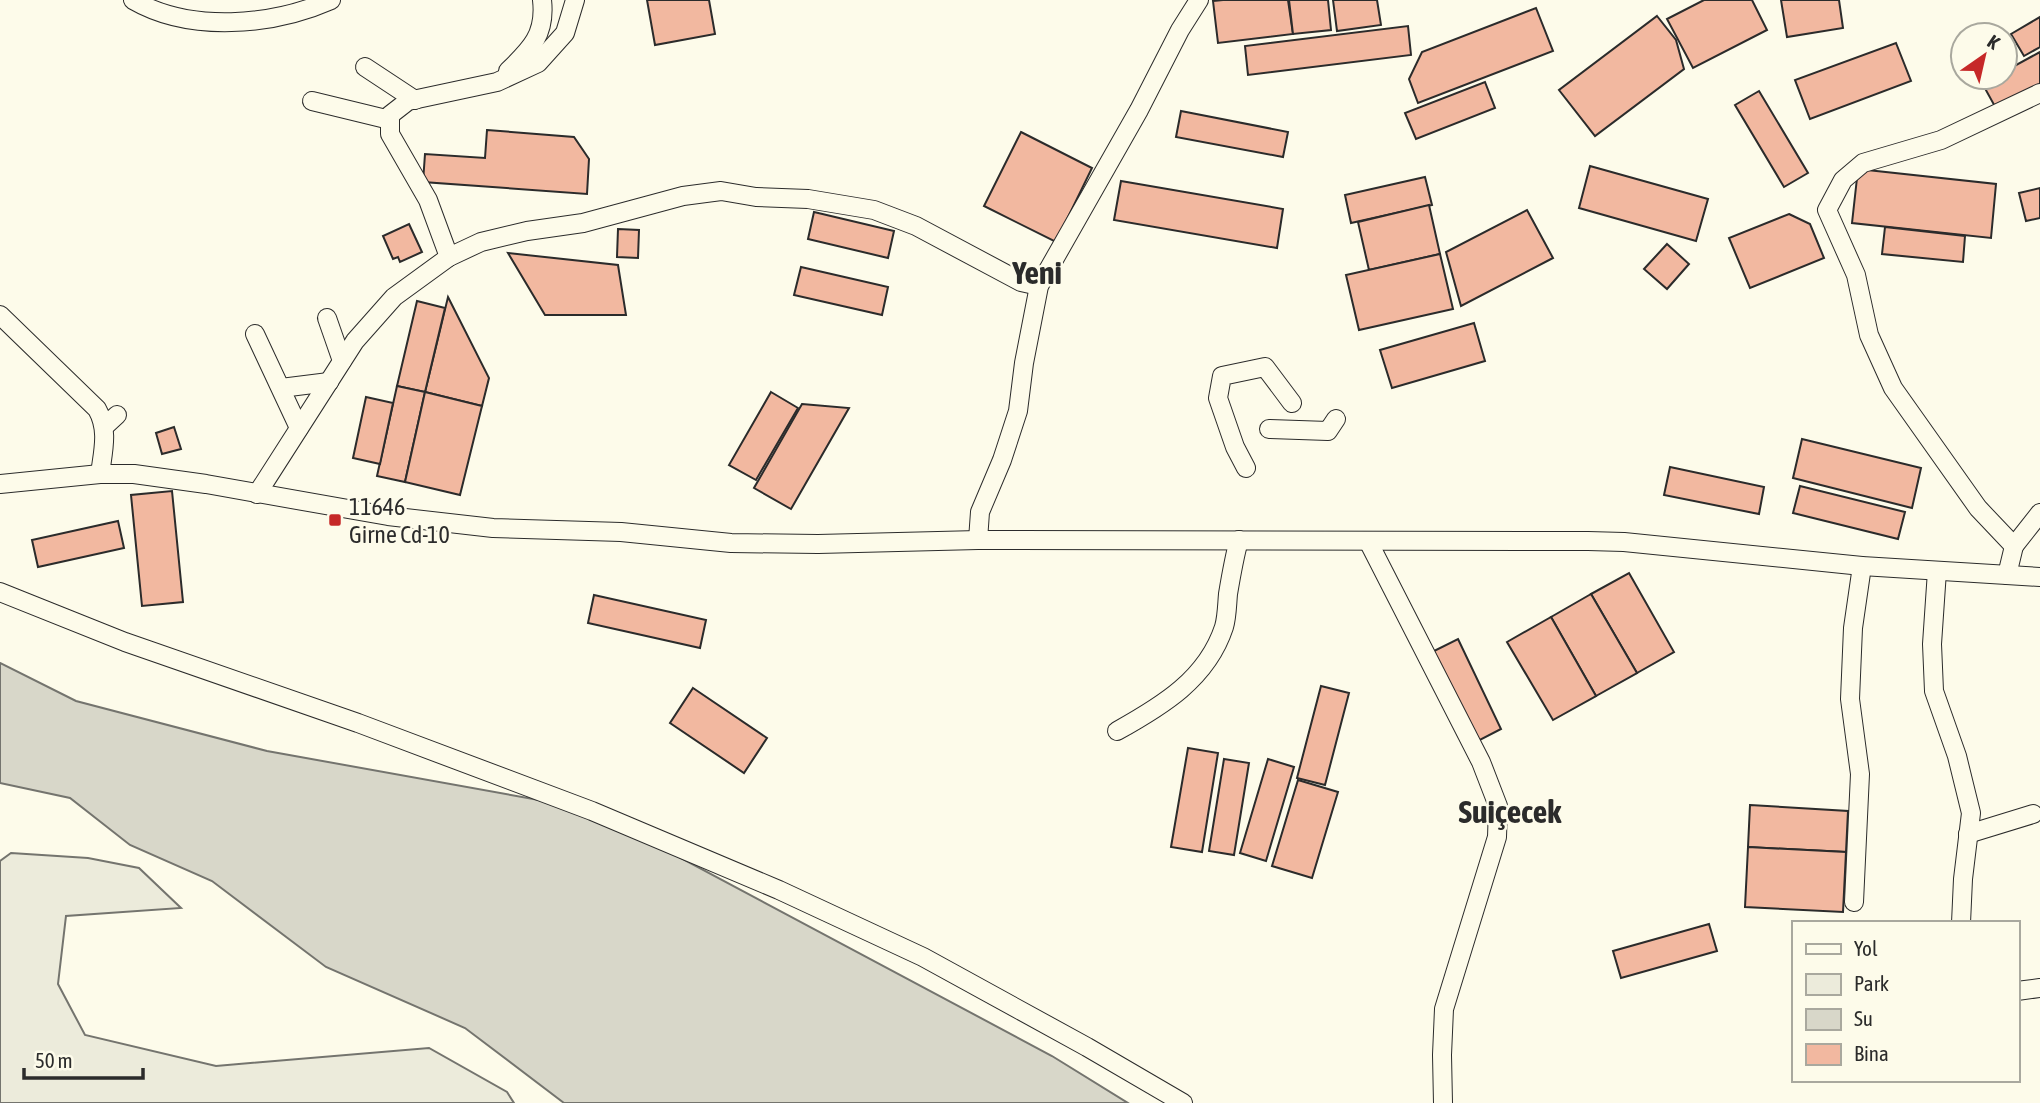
<svg xmlns="http://www.w3.org/2000/svg" width="2040" height="1103" font-family="'Asap Condensed',sans-serif">
<style>
.green{fill:#ecebdb;stroke:#74746e;stroke-width:2}
.water{fill:#d8d7c9;stroke:#74746e;stroke-width:2}
.building{fill:#f2b8a0;stroke:#2b2b2b;stroke-width:2}
.lines{fill:none;stroke-linecap:round;stroke-linejoin:round}
.minor-casing{stroke:#2b2b2b;stroke-width:20}
.minor{stroke:#fdfbea;stroke-width:18}
.poi-dot{fill:#c62828;stroke:#fdfbea;stroke-width:2.5}
.labels{text-anchor:middle;dominant-baseline:central;stroke-width:5;stroke-linejoin:round;paint-order:stroke}
.poi-label{font-size:24px;fill:#2b2b2b;stroke:#fdfbea;text-anchor:start}
.district-label{font-size:32px;font-weight:bold;fill:#2b2b2b;stroke:#fdfbea}
</style>
<rect width="100%" height="100%" fill="#fdfbea"/>
<!-- green -->
<path class="green" d="M11,853L88,858L139,868L181,908L66,916L58,984L85,1035L216,1066L429,1048L507,1092L514,1103H0V861Z"/>
<!-- water -->
<path class="water" d="M0,663L76,701L267,751L589,809L1052,1056L1128,1103H564L465,1028L326,967L212,881L130,845L70,798L0,783Z"/>
<!-- building -->
<g class="building">
<path d="M647,0H709L715,34L655,45Z"/>
<path d="M1223,0H1288L1293,34L1218,43L1213,1Z"/>
<path d="M1289,0H1328L1331,30L1293,34Z"/>
<path d="M1333,0H1377L1381,25L1337,31Z"/>
<path d="M1704,0H1752L1767,30L1693,68L1667,19Z"/>
<path d="M1781,0H1839L1843,28L1787,37Z"/>
<path d="M1536,8L1553,51L1418,103L1409,79L1422,52Z"/>
<path d="M1657,16L1676,40L1684,69L1595,136L1559,90Z"/>
<path d="M2040,17V47L2024,56L2011,34Z"/>
<path d="M1408,26L1411,55L1248,75L1245,46Z"/>
<path d="M1896,43L1911,81L1810,119L1795,80Z"/>
<path d="M2040,52V89L1998,112L1982,83L1994,77H2005V71Z"/>
<path d="M1485,82L1495,108L1416,139L1405,113Z"/>
<path d="M1759,91L1808,173L1784,187L1735,105Z"/>
<path d="M1181,111L1288,132L1283,157L1176,137Z"/>
<path d="M487,130L574,137L589,159L587,194L423,182L425,154L485,158Z"/>
<path d="M1021,132L1092,168L1056,242L984,206Z"/>
<path d="M1590,166L1708,199L1696,241L1579,208Z"/>
<path d="M1858,169L1996,184L1991,238L1852,223Z"/>
<path d="M1425,177L1432,205L1351,223L1345,195Z"/>
<path d="M1121,181L1283,209L1277,248L1114,220Z"/>
<path d="M2040,188V218L2026,221L2019,193Z"/>
<path d="M1429,205L1440,254L1369,270L1358,222Z"/>
<path d="M1527,210L1553,258L1461,306L1446,252Z"/>
<path d="M814,212L894,231L888,258L808,239Z"/>
<path d="M1789,214L1810,224L1824,258L1750,288L1729,238Z"/>
<path d="M409,224L422,252L400,262L398,257L393,259L383,236Z"/>
<path d="M1885,227L1965,236L1963,262L1882,254Z"/>
<path d="M618,229L639,230L638,258L617,257Z"/>
<path d="M1667,244L1689,264L1667,289L1644,269Z"/>
<path d="M508,253L618,265L626,315H545Z"/>
<path d="M1440,254L1453,309L1359,330L1346,275Z"/>
<path d="M801,267L888,287L882,315L794,295Z"/>
<path d="M448,297L489,378L482,406L425,392Z"/>
<path d="M417,301L445,308L425,392L397,386Z"/>
<path d="M1474,323L1485,361L1392,388L1380,350Z"/>
<path d="M397,386L425,392L405,482L377,476Z"/>
<path d="M425,392L482,406L460,495L405,482Z"/>
<path d="M771,392L798,408L756,480L729,465Z"/>
<path d="M366,397L393,403L380,464L353,458Z"/>
<path d="M802,404L849,408L791,509L754,488Z"/>
<path d="M174,427L181,449L162,454L156,433Z"/>
<path d="M1802,439L1921,468L1912,508L1793,478Z"/>
<path d="M1670,467L1764,487L1759,514L1664,495Z"/>
<path d="M1800,486L1905,512L1898,539L1793,513Z"/>
<path d="M172,491L183,602L142,606L131,495Z"/>
<path d="M118,521L124,548L38,567L32,540Z"/>
<path d="M1629,573L1674,652L1637,673L1591,594Z"/>
<path d="M1591,594L1637,673L1596,696L1551,617Z"/>
<path d="M594,595L706,620L700,648L588,623Z"/>
<path d="M1551,617L1596,696L1553,720L1507,642Z"/>
<path d="M1458,639L1501,729L1476,742L1432,652Z"/>
<path d="M1321,686L1349,693L1325,785L1297,778Z"/>
<path d="M693,688L767,738L744,773L670,723Z"/>
<path d="M1188,748L1218,753L1202,852L1171,847Z"/>
<path d="M1224,759L1249,763L1234,855L1209,851Z"/>
<path d="M1268,759L1294,767L1266,861L1240,853Z"/>
<path d="M1298,780L1338,792L1312,878L1272,866Z"/>
<path d="M1750,805L1848,811L1846,852L1748,847Z"/>
<path d="M1748,847L1846,852L1843,912L1745,907Z"/>
<path d="M1709,924L1717,951L1621,978L1613,951Z"/>
</g>
<g class="lines">
<defs>
<g id="minor">
<path d="M133,0C190,33 272,26 331,0"/>
<path d="M365,67L415,100"/>
<path d="M508,71C531,49 546,34 542,0"/>
<path d="M312,101L390,120"/>
<path d="M449,257L428,200L390,134V115L408,101L497,82L538,63L565,33L575,0"/>
<path d="M0,315L97,409C109,430 103,451 100,474"/>
<path d="M327,318L342,361"/>
<path d="M255,334L299,428"/>
<path d="M281,388L329,382"/>
<path d="M104,427L117,415"/>
<path d="M1269,429L1328,431L1336,419"/>
<path d="M1246,468L1235,447L1218,398L1222,376L1265,367L1292,403"/>
<path d="M0,484L100,474H134L206,484L388,516L493,528L621,532L731,543L818,544L978,540L1588,541L1624,542L1862,566L2040,577"/>
<path d="M257,494L355,341L394,297L449,257L481,242L527,231L583,223L683,196L721,191L756,197L808,199L874,210L916,226L1021,282L1039,286"/>
<path d="M978,540L980,512L1002,460L1018,411L1024,363L1039,286L1139,110L1180,30L1199,0"/>
<path d="M1368,541L1481,762L1498,806L1497,837L1444,1009L1442,1055L1443,1103"/>
<path d="M2014,546L2040,513"/>
<path d="M1937,571L1932,644L1934,691L1957,756L1971,813L1963,879L1961,923"/>
<path d="M2007,575L2014,546L1978,508L1893,388L1869,335L1856,275L1827,210L1843,180L1863,163L1941,140L2040,93"/>
<path d="M0,592L125,642L358,723L592,811L779,890L923,957L1087,1047L1183,1103"/>
<path d="M1117,731C1162,706 1207,679 1224,627C1227,617 1227,605 1228,594C1231,576 1234,558 1239,540"/>
<path d="M1968,834L2033,814"/>
<path d="M1854,902L1860,774L1850,699L1853,628L1862,566"/>
<path d="M2017,991L2040,988"/>
</g>
</defs>
<!-- minor casing -->
<use href="#minor" class="minor-casing"/>
<!-- minor -->
<use href="#minor" class="minor"/>
</g>
<!-- markers -->
<rect class="poi-dot" x="328" y="513" width="14" height="14" rx="3.5"/>
<g class="labels">
<!-- poi labels -->
<g class="poi-label">
<text x="349" y="506">11646<tspan x="349" dy="28">Girne Cd-10</tspan></text>
</g>
<!-- district labels -->
<g class="district-label">
<text x="1037" y="272">Yeni</text>
<text x="1510" y="811">Suiçecek</text>
</g>
</g>
<!-- legend -->
<rect x="1792" y="921" width="228" height="161" fill="#fdfbea" stroke="#a9a89e" stroke-width="2"/>
<rect x="1806" y="944" width="35" height="10" fill="#fdfbea" stroke="#a9a89e" stroke-width="2"/>
<text x="1854" y="956" font-size="21" fill="#2b2b2b">Yol</text>
<rect x="1806" y="974" width="35" height="21" fill="#ecebdb" stroke="#a9a89e" stroke-width="2"/>
<text x="1854" y="991" font-size="21" fill="#2b2b2b">Park</text>
<rect x="1806" y="1009" width="35" height="21" fill="#d8d7c9" stroke="#a9a89e" stroke-width="2"/>
<text x="1854" y="1026" font-size="21" fill="#2b2b2b">Su</text>
<rect x="1806" y="1044" width="35" height="21" fill="#f2b8a0" stroke="#a9a89e" stroke-width="2"/>
<text x="1854" y="1061" font-size="21" fill="#2b2b2b">Bina</text>
<!-- north arrow -->
<g transform="translate(1984 56) rotate(34)"><circle r="33" fill="#fdfbea" stroke="#a9a89e" stroke-width="2"/>
<path d="M0-5L12 26L0 18L-12 26Z" fill="#c62828"/>
<text y="-10" font-size="19" font-weight="bold" text-anchor="middle" fill="#2b2b2b">K</text>
</g>
<!-- scale -->
<path d="M24 1068v10h119v-10" fill="none" stroke="#2b2b2b" stroke-width="3.5"/>
<text x="35" y="1068" font-size="21" fill="#2b2b2b" stroke="#fdfbea" stroke-width="5" paint-order="stroke">50 m</text>
</svg>
